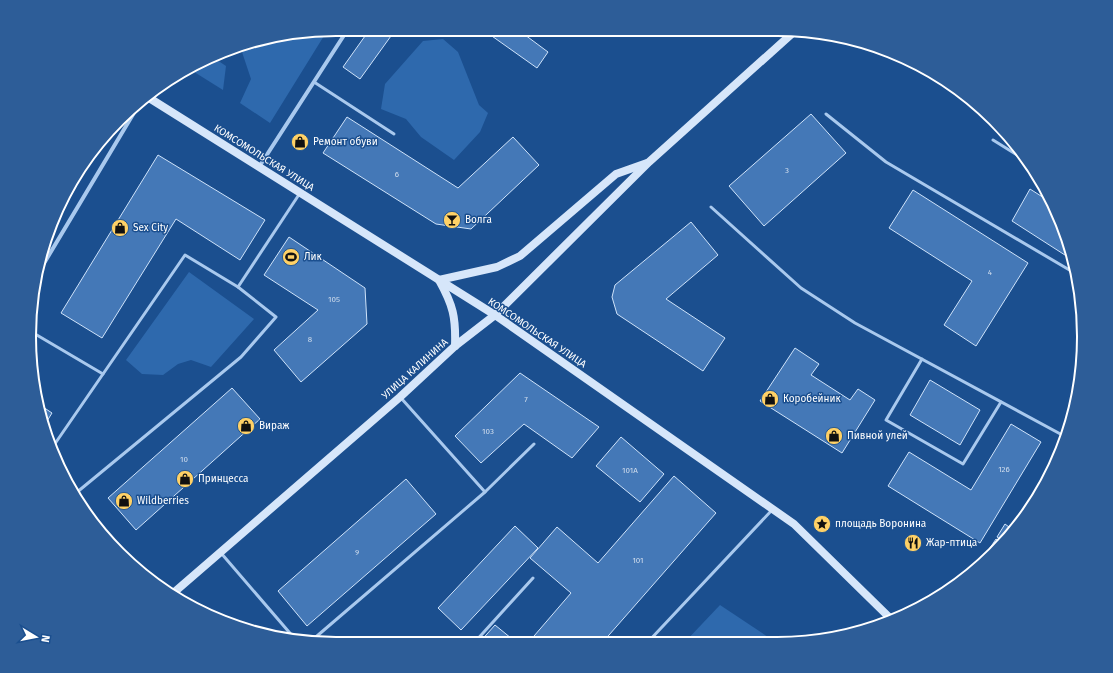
<svg xmlns="http://www.w3.org/2000/svg" width="1113" height="673" font-family="'Fira Sans',sans-serif">
<style>
.green{fill:#2e69ad}
.building{fill:#4478b7;stroke:#cfe3fa}
.lines{fill:none;stroke-linecap:round;stroke-linejoin:round}
.lane{stroke:#a9c9ee;stroke-width:3}
.street{stroke:#a9c9ee;stroke-width:4}
.secondary{stroke:#d6e6fa;stroke-width:8}
.labels{text-anchor:middle;dominant-baseline:central;stroke-width:3;stroke-linejoin:round;paint-order:stroke}
.number-label{font-size:8px;fill:#d0dded}
.poi-label{font-size:10px;fill:#fff;stroke:#1b4f8f;text-anchor:start}
.street-label{font-size:10px;fill:#fff;stroke:#1b4f8f}
.rim{fill:none;stroke:#fff;stroke-width:2}
</style>
<rect width="100%" height="100%" fill="#1b4f8f"/>
<!-- green -->
<g class="green">
<path d="M327,31L270,123L240,103L251,79L242,52L248,44Z"/>
<path d="M443,39L458,52L479,105L488,113L480,132L454,160L421,137L406,119L381,109L385,84L423,41Z"/>
<path d="M214,58L226,66L223,90L191,70Z"/>
<path d="M189,272L254,319L211,367L191,360L178,364L163,375L142,374L126,360Z"/>
<path d="M720,605L777,643H684Z"/>
</g>
<!-- building -->
<g class="building">
<path d="M370,29H396L360,79L343,67Z"/>
<path d="M482,29H517L548,52L537,68Z"/>
<path d="M811,114L846,153L764,226L729,186Z"/>
<path d="M347,117L458,188L513,137L539,165L471,229L436,224L323,153Z"/>
<path d="M297,135L308,142L302,150L292,143Z"/>
<path d="M158,155L265,220L240,260L176,219L102,338L61,313Z"/>
<path d="M1030,189L1052,203L1061,219L1071,252L1068,257L1012,221Z"/>
<path d="M913,190L1028,263L976,346L944,325L972,281L889,228Z"/>
<path d="M691,222L718,255L666,299L725,338L703,371L617,314L612,297L615,285Z"/>
<path d="M289,237L365,288L367,324L301,382L274,350L318,310L264,275Z"/>
<path d="M795,348L819,364L811,375L850,400L858,389L875,400L842,453L760,401Z"/>
<path d="M520,373L599,427L572,458L524,424L481,463L455,436Z"/>
<path d="M930,380L980,410L960,445L910,415Z"/>
<path d="M232,388L260,419L136,530L108,498Z"/>
<path d="M40,405L52,413L44,426Z"/>
<path d="M1011,424L1041,442L980,543L888,486L909,452L971,490Z"/>
<path d="M621,437L664,474L640,502L596,466Z"/>
<path d="M674,476L716,513L602,643H528L571,593L530,558L557,527L598,563Z"/>
<path d="M406,479L436,514L307,626L278,591Z"/>
<path d="M1005,524L1013,530L1003,541L997,537Z"/>
<path d="M515,526L538,548L461,630L438,608Z"/>
<path d="M996,539L1001,543L992,553L988,551Z"/>
<path d="M244,624L249,630L239,628Z"/>
<path d="M495,625L517,643H479Z"/>
</g>
<g class="lines">
<!-- lane -->
<g class="lane">
<path d="M314,82L394,134"/>
<path d="M826,114L886,162L1078,275"/>
<path d="M993,140L1030,163"/>
<path d="M711,207L801,288L855,323L1066,437"/>
<path d="M238,287L300,193"/>
<path d="M30,331L103,374L52,448"/>
<path d="M922,359L886,420L963,464L1001,402"/>
<path d="M401,398L485,492L534,444"/>
<path d="M76,493L241,357L276,317L238,287L185,255L103,374"/>
<path d="M221,553L295,639"/>
<path d="M310,642L485,492"/>
<path d="M474,643L533,578"/>
<path d="M647,643L772,510"/>
</g>
<!-- street -->
<g class="street">
<path d="M259,167L348,29"/>
<path d="M40,270L141,101"/>
</g>
<!-- secondary -->
<g class="secondary">
<path d="M146,96L495,315L794,524L892,620"/>
<path d="M455,346C456,317 453,305 439,280L497,267L520,256L616,174L647,163"/>
<path d="M171,595L400,397L455,346L495,315L649,162L796,30"/>
</g>
</g>
<!-- icons -->
<defs>
<symbol id="shop-disc" viewBox="-11 -11 22 22"><circle r="9.5" fill="#ffd166" stroke="#1b4f8f"/><path d="M-5-2.5h2.3a2.7 3.5 0 0 1 5.4 0H5L5.5 6h-11ZM-1.5-2.5h3a1.5 2.3 0 0 0-3 0Z" fill="#111"/></symbol>
<symbol id="bar-disc" viewBox="-11 -11 22 22"><circle r="9.5" fill="#ffd166" stroke="#1b4f8f"/><path d="M-6-5H6L.8 .8V4.5H3.5V6h-7V4.5H-.8V.8Z" fill="#111"/></symbol>
<symbol id="stadium-disc" viewBox="-11 -11 22 22"><circle r="9.5" fill="#ffd166" stroke="#1b4f8f"/><path d="M0-5a6.5 5 0 1 0 0 10a6.5 5 0 1 0 0-10ZM-3.5-1.8h7v3.6h-7Z" fill="#111"/></symbol>
<symbol id="sight-disc" viewBox="-11 -11 22 22"><circle r="9.5" fill="#ffd166" stroke="#1b4f8f"/><path d="M0-6L1.8-2.2L6-1.7L2.9 1.2L3.7 5.4L0 3.3L-3.7 5.4L-2.9 1.2L-6-1.7L-1.8-2.2Z" fill="#111"/></symbol>
<symbol id="restaurant-disc" viewBox="-11 -11 22 22"><circle r="9.5" fill="#ffd166" stroke="#1b4f8f"/><path d="M-5-6h1v4h1v-4h1v4h1v-4h1v5L-1.5 .5V6h-2V.5L-5-1ZM5-6V6H3V1.5H1.5Q1.5-4 5-6Z" fill="#111"/></symbol>
</defs>
<g fill-rule="evenodd">
<use href="#shop-disc" x="290" y="132" width="20" height="20"/>
<use href="#bar-disc" x="442" y="210" width="20" height="20"/>
<use href="#shop-disc" x="110" y="218" width="20" height="20"/>
<use href="#stadium-disc" x="281" y="247" width="20" height="20"/>
<use href="#shop-disc" x="760" y="389" width="20" height="20"/>
<use href="#shop-disc" x="236" y="416" width="20" height="20"/>
<use href="#shop-disc" x="824" y="426" width="20" height="20"/>
<use href="#shop-disc" x="175" y="469" width="20" height="20"/>
<use href="#shop-disc" x="114" y="491" width="20" height="20"/>
<use href="#sight-disc" x="812" y="514" width="20" height="20"/>
<use href="#restaurant-disc" x="903" y="533" width="20" height="20"/>
</g>
<g class="labels">
<!-- number labels -->
<g class="number-label">
<text x="787" y="170">3</text>
<text x="397" y="174">6</text>
<text x="990" y="272">4</text>
<text x="334" y="299">105</text>
<text x="310" y="339">8</text>
<text x="526" y="399">7</text>
<text x="488" y="431">103</text>
<text x="184" y="459">10</text>
<text x="1004" y="469">126</text>
<text x="630" y="470">101А</text>
<text x="357" y="552">9</text>
<text x="638" y="560">101</text>
</g>
<!-- poi labels -->
<g class="poi-label">
<text x="313" y="142">Ремонт обуви</text>
<text x="465" y="220">Волга</text>
<text x="133" y="228">Sex City</text>
<text x="304" y="257">Лик</text>
<text x="783" y="399">Коробейник</text>
<text x="259" y="426">Вираж</text>
<text x="847" y="436">Пивной улей</text>
<text x="198" y="479">Принцесса</text>
<text x="137" y="501">Wildberries</text>
<text x="835" y="524">площадь Воронина</text>
<text x="926" y="543">Жар-птица</text>
</g>
<!-- street labels -->
<g class="street-label">
<text transform="translate(264 158) rotate(32)">КОМСОМОЛЬСКАЯ УЛИЦА</text>
<text transform="translate(537 333) rotate(34)">КОМСОМОЛЬСКАЯ УЛИЦА</text>
<text transform="translate(415 369) rotate(-42)">УЛИЦА КАЛИНИНА</text>
</g>
</g>
<!-- crop -->
<path d="M0 0H1113V673H0ZM336 36H777A300 300 0 0 1 1077 336V337A300 300 0 0 1 777 637H336A300 300 0 0 1 36 337V336A300 300 0 0 1 336 36Z" fill="#2d5d98" fill-rule="evenodd"/>
<path class="rim" d="M336 36H777A300 300 0 0 1 1077 336V337A300 300 0 0 1 777 637H336A300 300 0 0 1 36 337V336A300 300 0 0 1 336 36Z"/>
<!-- north arrow -->
<g transform="translate(36 637) rotate(100)" stroke="#1b4f8f" stroke-width="3" paint-order="stroke">
<path d="M0-3L7 15L0 10L-7 15Z" fill="#ffffff"/>
<text y="-6" font-size="11" font-weight="bold" text-anchor="middle" fill="#ffffff">N</text>
</g>
</svg>
